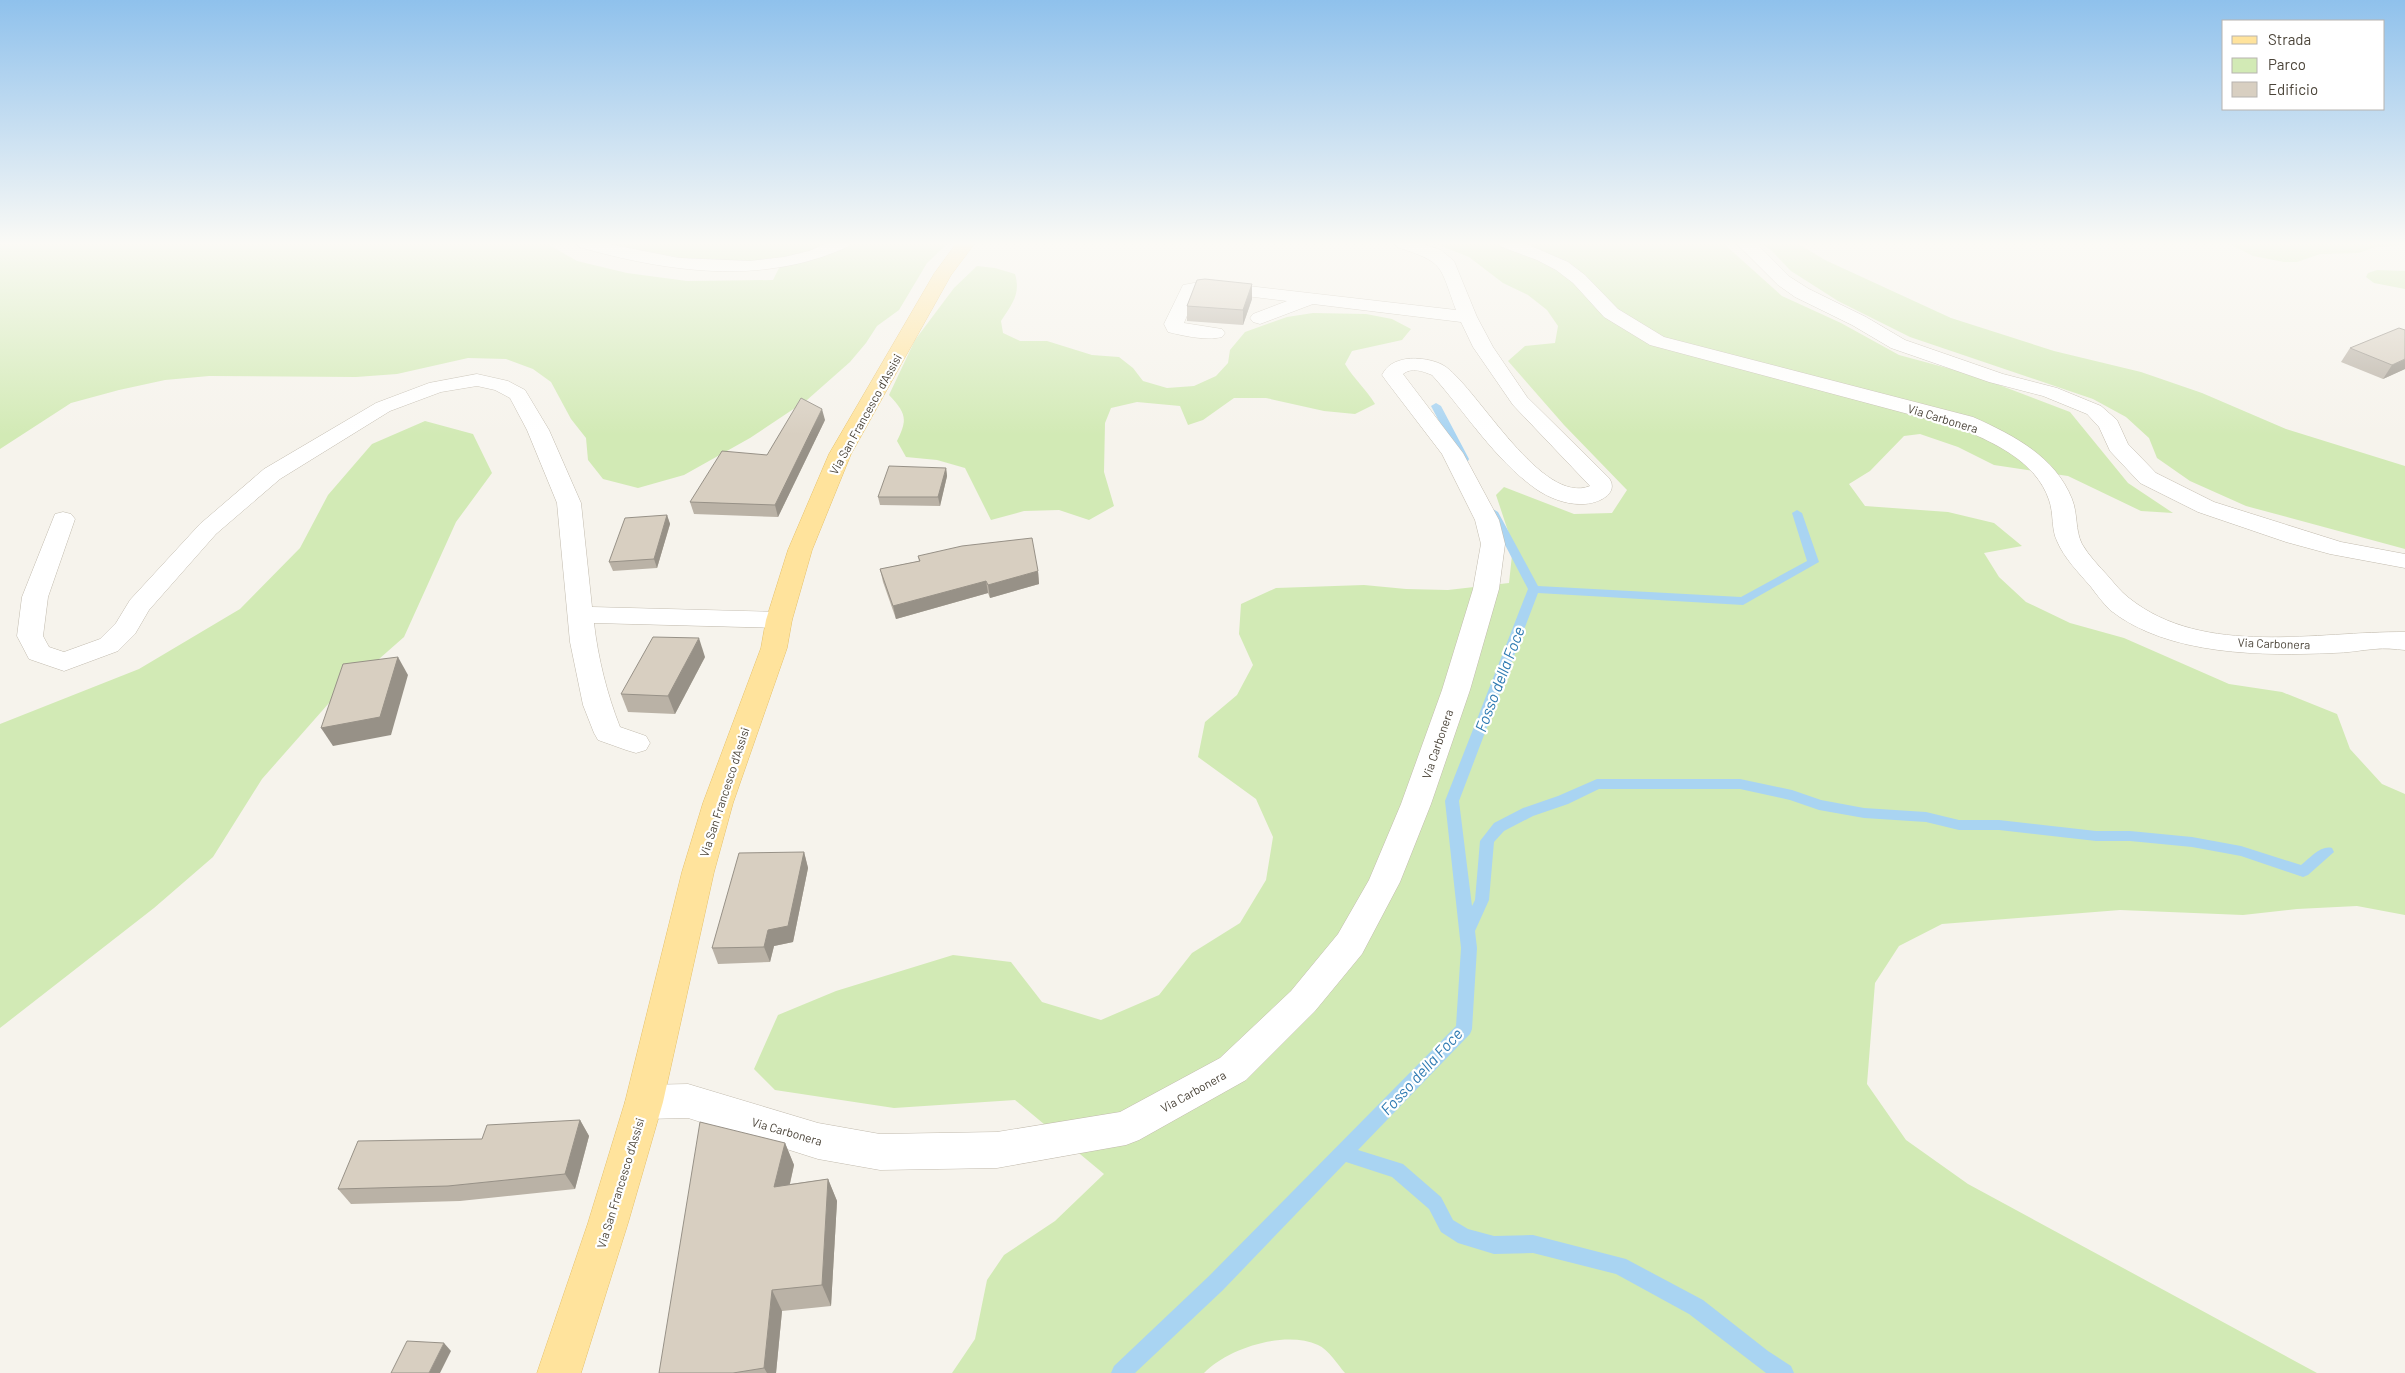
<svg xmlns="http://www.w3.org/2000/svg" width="2405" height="1373" font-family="Barlow,sans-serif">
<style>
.green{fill:#d2eab5}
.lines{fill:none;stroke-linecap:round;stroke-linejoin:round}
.stream{fill:#a9d4f2;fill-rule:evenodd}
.minor-casing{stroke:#c2bbae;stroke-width:1}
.major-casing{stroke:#e6c16a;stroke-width:1}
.minor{fill:#fff;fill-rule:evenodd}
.major{fill:#ffe39c;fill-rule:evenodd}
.wall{fill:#bab2a6}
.shaded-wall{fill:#979187}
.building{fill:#d8cfc1;stroke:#979187}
.labels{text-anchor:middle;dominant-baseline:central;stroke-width:4.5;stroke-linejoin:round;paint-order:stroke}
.street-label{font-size:12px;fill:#4b4439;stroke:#fff}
.near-water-label{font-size:16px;font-style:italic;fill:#2e7ab2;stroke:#fff}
</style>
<rect width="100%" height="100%" fill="#f6f3ec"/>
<!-- green -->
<g class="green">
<path d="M0,243H546L577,261L627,273L687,281L773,280L780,266L682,258L605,243H948L927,263L899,310L877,326L866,343L850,362L807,400L750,438L684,475L638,488L603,479L588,460L586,438L571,419L551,382L533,369L506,359L468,358L397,374L356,377L209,376L165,380L119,390L71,403L0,449Z"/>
<path d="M1434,243H1723L1782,296L1841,323L1899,355L1973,375L2070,412L2128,483L2173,513L2141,511L2068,476L1994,465L1958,447L1920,434L1904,436L1870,471L1849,484L1865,506L1948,512L1994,523L2022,546L1984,553L1999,577L2026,602L2070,623L2124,638L2229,684L2282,692L2337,714L2350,749L2382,784L2405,794V915L2357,906L2297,909L2243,915L2120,910L1942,924L1899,946L1875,983L1867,1084L1906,1140L1968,1184L2317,1373H1345C1338,1365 1328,1349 1318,1345C1285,1330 1228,1348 1204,1373H952L975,1339L987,1280L1004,1255L1055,1221L1104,1174L1015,1100L894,1108L775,1090L754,1069L778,1015L836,991L953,955L1011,962L1042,1002L1101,1020L1159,995L1192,953L1240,923L1266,880L1273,837L1256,799L1198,757L1205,722L1237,695L1253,665L1239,634L1241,604L1276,588L1364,585L1406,589L1448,590L1509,583L1513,546L1496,495L1504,487L1574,514L1612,513L1627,490L1564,425L1508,361L1525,346L1555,343L1558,326L1547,310L1528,295L1503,283L1469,257Z"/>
<path d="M1759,243H1797L1825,260L1951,318L2054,351L2141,372L2202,393L2286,429L2405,466V549L2246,506L2190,481L2157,458L2149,438L2126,417L2093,399L1910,337L1838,301L1791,271L1770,249Z"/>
<path d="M2228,243H2405V245L2375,247L2359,253L2320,254L2297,262H2284L2253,256Z"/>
<path d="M977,266L995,268L1015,274C1021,294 1012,304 1001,321L1003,333L1020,341H1047L1092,355L1119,357L1133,368L1143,381L1167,388L1194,386L1216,376L1228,363L1230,350L1245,332L1287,317L1313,313L1366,314L1392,319L1411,329L1402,340L1352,351L1345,364C1354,379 1366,389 1375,404L1355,414L1324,411L1266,398H1234L1203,420L1188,425L1180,406L1137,402L1111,408L1105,423L1104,472L1114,506L1089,520L1059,510L1024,511L991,520L965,468L937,460L906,457L897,441C908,419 906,413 889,395L915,340L954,288Z"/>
<path d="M2377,270L2405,271V289L2374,283L2366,277L2368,273Z"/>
<path d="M425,421L473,434L492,473L456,522L404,637L329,703L262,779L213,857L154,908L0,1028V724L139,669L240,609L300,548L328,495L372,444Z"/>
</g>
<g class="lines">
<!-- stream -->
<g class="stream">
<path d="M1436,403L1441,406L1469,459L1468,461H1460L1459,459L1431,406Z"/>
<path d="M1493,509L1498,512L1538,586L1741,597L1807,561L1792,513L1797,510L1802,513L1819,562L1743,605L1538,593L1459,801L1472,906L1475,900L1480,841L1494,823L1523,808L1558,796L1597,779H1740L1792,790L1821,800L1864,808L1926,812L1959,820H1999L2096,831H2130L2192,837L2241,846L2301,865C2310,858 2321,845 2332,848L2334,852L2308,875L2303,877L2241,856L2192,847L2130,841H2096L1999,830H1959L1926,822L1864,818L1819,810L1790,800L1740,789H1599L1568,804L1533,816L1504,831L1494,842L1489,900L1475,931L1477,948L1472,1029L1470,1034L1358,1150L1403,1164L1441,1197L1453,1220L1468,1229L1494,1236L1533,1235L1626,1259L1703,1300L1768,1351L1791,1366L1794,1373H1766L1689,1314L1616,1274L1533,1253L1494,1254L1458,1243L1441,1232L1429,1209L1392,1177L1346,1162L1223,1290L1135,1373H1111L1114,1366L1209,1276L1456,1026L1461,948L1445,801L1528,589L1488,512Z"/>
</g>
<defs>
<g id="minor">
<path d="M576,243H604L679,258L750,261L784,257L809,251L827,243H850L847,247C762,286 667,272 579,247Z"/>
<path d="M1394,243H1420L1441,250L1454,261L1477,317L1493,347L1527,397L1609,478C1620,494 1597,504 1583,504C1567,505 1549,498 1536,489C1494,459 1466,413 1432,375C1422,371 1412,367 1403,374L1463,453L1499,520L1505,544L1499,589L1470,690L1431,804L1400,882L1362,954L1315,1011L1246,1080L1139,1140L1126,1145L997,1168L880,1170L818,1159L688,1118L644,1119L631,1114L625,1102L631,1090L644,1085L688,1084L818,1123L880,1134L997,1132L1120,1112L1220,1058L1291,991L1338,934L1369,880L1401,804L1442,690L1473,589L1481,544L1475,520L1442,454L1387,382L1382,375C1387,365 1395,361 1406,359C1417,357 1437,360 1446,367C1479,391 1542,506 1590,486L1513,405L1473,347L1461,322L1313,304L1260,324L1253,322L1250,318L1253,314L1287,301L1205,291L1196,293L1184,323L1222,329L1225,333L1222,337C1206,341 1184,336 1168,332L1164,324L1183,285L1205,281L1456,310C1439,264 1445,263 1397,247Z"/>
<path d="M1499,243H1524L1568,262L1585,275L1618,309L1664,337L1973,417C2013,435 2055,456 2072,499C2078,514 2075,530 2082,544C2089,556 2099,566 2108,576C2115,584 2121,592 2129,598C2204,658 2318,631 2405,632V650C2395,649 2385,648 2375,649C2361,650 2347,653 2333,653C2264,656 2168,656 2110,610C2103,603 2097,595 2091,587C2079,573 2064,558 2057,541C2051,529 2054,514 2049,500C2036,461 1993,442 1957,427L1650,345L1604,317L1573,283L1556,270L1537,260L1502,247Z"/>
<path d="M1736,243H1756L1790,277L1809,289L1866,317L1905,340L2003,374L2057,388L2101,406L2117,420L2128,444L2156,473L2214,502L2341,542L2405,554V568L2330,554L2286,542L2198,512L2140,483L2110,451L2099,427L2087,414L2043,396L1989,382L1891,348L1852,325L1795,297L1778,285Z"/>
<path d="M477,374L508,381L525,390L549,430L581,503L592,607L779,612L788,614L792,620L788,626L779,628L594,623C598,658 607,694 620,727L646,736L650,743L646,750L636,753L626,750L598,740L594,733L583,705L570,642L557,503L527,430L510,398L495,390L477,386L441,392L390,411L280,479L216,534L149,610L135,634L118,651L64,671L29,659L17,636L22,597L55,514L63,512L71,514L75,519L48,597L43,636L49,647L64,652L100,639L116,623L130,600L200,524L264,469L376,403L429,383Z"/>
</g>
<path id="major" d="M957,243H975L951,275L851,454L812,550L792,620L787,648L733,803L714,872L663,1102L628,1223L581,1373H537L588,1223L625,1102L682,872L703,803L761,648L766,620L788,550L829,454L934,274Z"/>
</defs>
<!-- minor casing -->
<use href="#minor" class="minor-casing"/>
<!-- major casing -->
<use href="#major" class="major-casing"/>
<!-- minor -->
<use href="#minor" class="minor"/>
<!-- major -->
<use href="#major" class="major"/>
</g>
<!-- wall -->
<g class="wall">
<path d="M1252,284V299L1243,325L1187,321V306Z"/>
<path d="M2350,348L2405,369L2383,379L2341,362Z"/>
<path d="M825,420L778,517L694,514L690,502L767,455Z"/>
<path d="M946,468L947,476L940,506L880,505L878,497Z"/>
<path d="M667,515L670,524L657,568L613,571L609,562Z"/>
<path d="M918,556L1038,571L1039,584L990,598L988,593L896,619L883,582L880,569L919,561Z"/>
<path d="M705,657L675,714L628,712L621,694Z"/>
<path d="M804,852L808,868L793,942L774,946L770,962L718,964L712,948Z"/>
<path d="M580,1120L589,1136L575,1189L460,1201L351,1204L338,1189L482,1139Z"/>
<path d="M785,1143L794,1165L790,1184L828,1179L837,1201L831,1306L782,1311L776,1373H659Z"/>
</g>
<!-- shaded-wall -->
<g class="shaded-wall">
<path d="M1252,284V299L1243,325V310Z"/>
<path d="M2405,359V369L2383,379L2392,365Z"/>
<path d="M822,409L825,420L778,517L775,505Z"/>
<path d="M946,468L947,476L940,506L938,497Z"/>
<path d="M667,515L670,524L657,568L654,559Z"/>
<path d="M1038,571L1039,584L990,598L988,585Z"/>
<path d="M986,581L988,593L896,619L893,606Z"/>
<path d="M699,638L705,657L675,714L668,696Z"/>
<path d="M398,657L408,675L391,735L333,746L321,728Z"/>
<path d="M804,852L808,868L793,942L774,946L770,962L764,947L768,930Z"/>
<path d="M580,1120L589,1136L575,1189L565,1174Z"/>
<path d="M785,1143L794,1165L784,1209L774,1187Z"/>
<path d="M828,1179L837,1201L831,1306L822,1285Z"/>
<path d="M772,1290L782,1311L776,1373H767L764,1368Z"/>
<path d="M444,1343L451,1351L440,1373H429Z"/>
</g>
<!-- building -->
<g class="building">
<path d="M1205,279L1252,284L1243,310L1187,306L1197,280Z"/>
<path d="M2399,328L2405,330V359L2392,365L2350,348Z"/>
<path d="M801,398L822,409L775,505L690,502L722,451L767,455Z"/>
<path d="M889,466L946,468L938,497H878Z"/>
<path d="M667,515L654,559L609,562L625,518Z"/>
<path d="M1032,538L1038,571L988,585L986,581L893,606L880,569L920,561L918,556L962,546Z"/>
<path d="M653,637L699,638L668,696L621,694Z"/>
<path d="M398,657L380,717L321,728L343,664Z"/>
<path d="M804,852L788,926L768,930L764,947L712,948L739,853Z"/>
<path d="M580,1120L565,1174L448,1186L338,1189L358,1141L482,1139L487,1125Z"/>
<path d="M700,1122L785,1143L774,1187L828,1179L822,1285L772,1290L764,1368L733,1373H659Z"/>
<path d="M407,1341L444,1343L429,1373H391Z"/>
</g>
<!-- sky -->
<linearGradient id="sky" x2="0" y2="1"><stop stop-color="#8fc1ec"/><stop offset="0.56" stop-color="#fbfaf6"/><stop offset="1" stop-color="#fbfaf6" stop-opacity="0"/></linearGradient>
<rect width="2405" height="435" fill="url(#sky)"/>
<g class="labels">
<!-- street labels -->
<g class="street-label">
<text transform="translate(865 414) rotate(-61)">Via San Francesco d'Assisi</text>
<text transform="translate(1943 418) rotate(17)">Via Carbonera</text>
<text transform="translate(2274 643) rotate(2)">Via Carbonera</text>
<text transform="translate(1437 744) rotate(-71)">Via Carbonera</text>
<text transform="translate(724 792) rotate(-72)">Via San Francesco d'Assisi</text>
<text transform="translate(1193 1091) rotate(-29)">Via Carbonera</text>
<text transform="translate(787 1131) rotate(16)">Via Carbonera</text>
<text transform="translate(620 1183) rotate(-73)">Via San Francesco d'Assisi</text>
</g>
<!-- near-water labels -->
<g class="near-water-label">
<text transform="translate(1499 679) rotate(-69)">Fosso della Foce</text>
<text transform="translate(1421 1071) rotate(-47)">Fosso della Foce</text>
</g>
</g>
<!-- legend -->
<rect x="2222" y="20" width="162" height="90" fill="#ffffff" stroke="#b7b4b0"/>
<rect x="2232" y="36" width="25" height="8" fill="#ffe39c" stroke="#b7b4b0"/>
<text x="2268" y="45" font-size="15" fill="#4b4439">Strada</text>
<rect x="2232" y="58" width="25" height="15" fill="#d2eab5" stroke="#b7b4b0"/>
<text x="2268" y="70" font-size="15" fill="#4b4439">Parco</text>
<rect x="2232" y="82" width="25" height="15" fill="#d8cfc1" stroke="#b7b4b0"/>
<text x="2268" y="95" font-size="15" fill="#4b4439">Edificio</text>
</svg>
